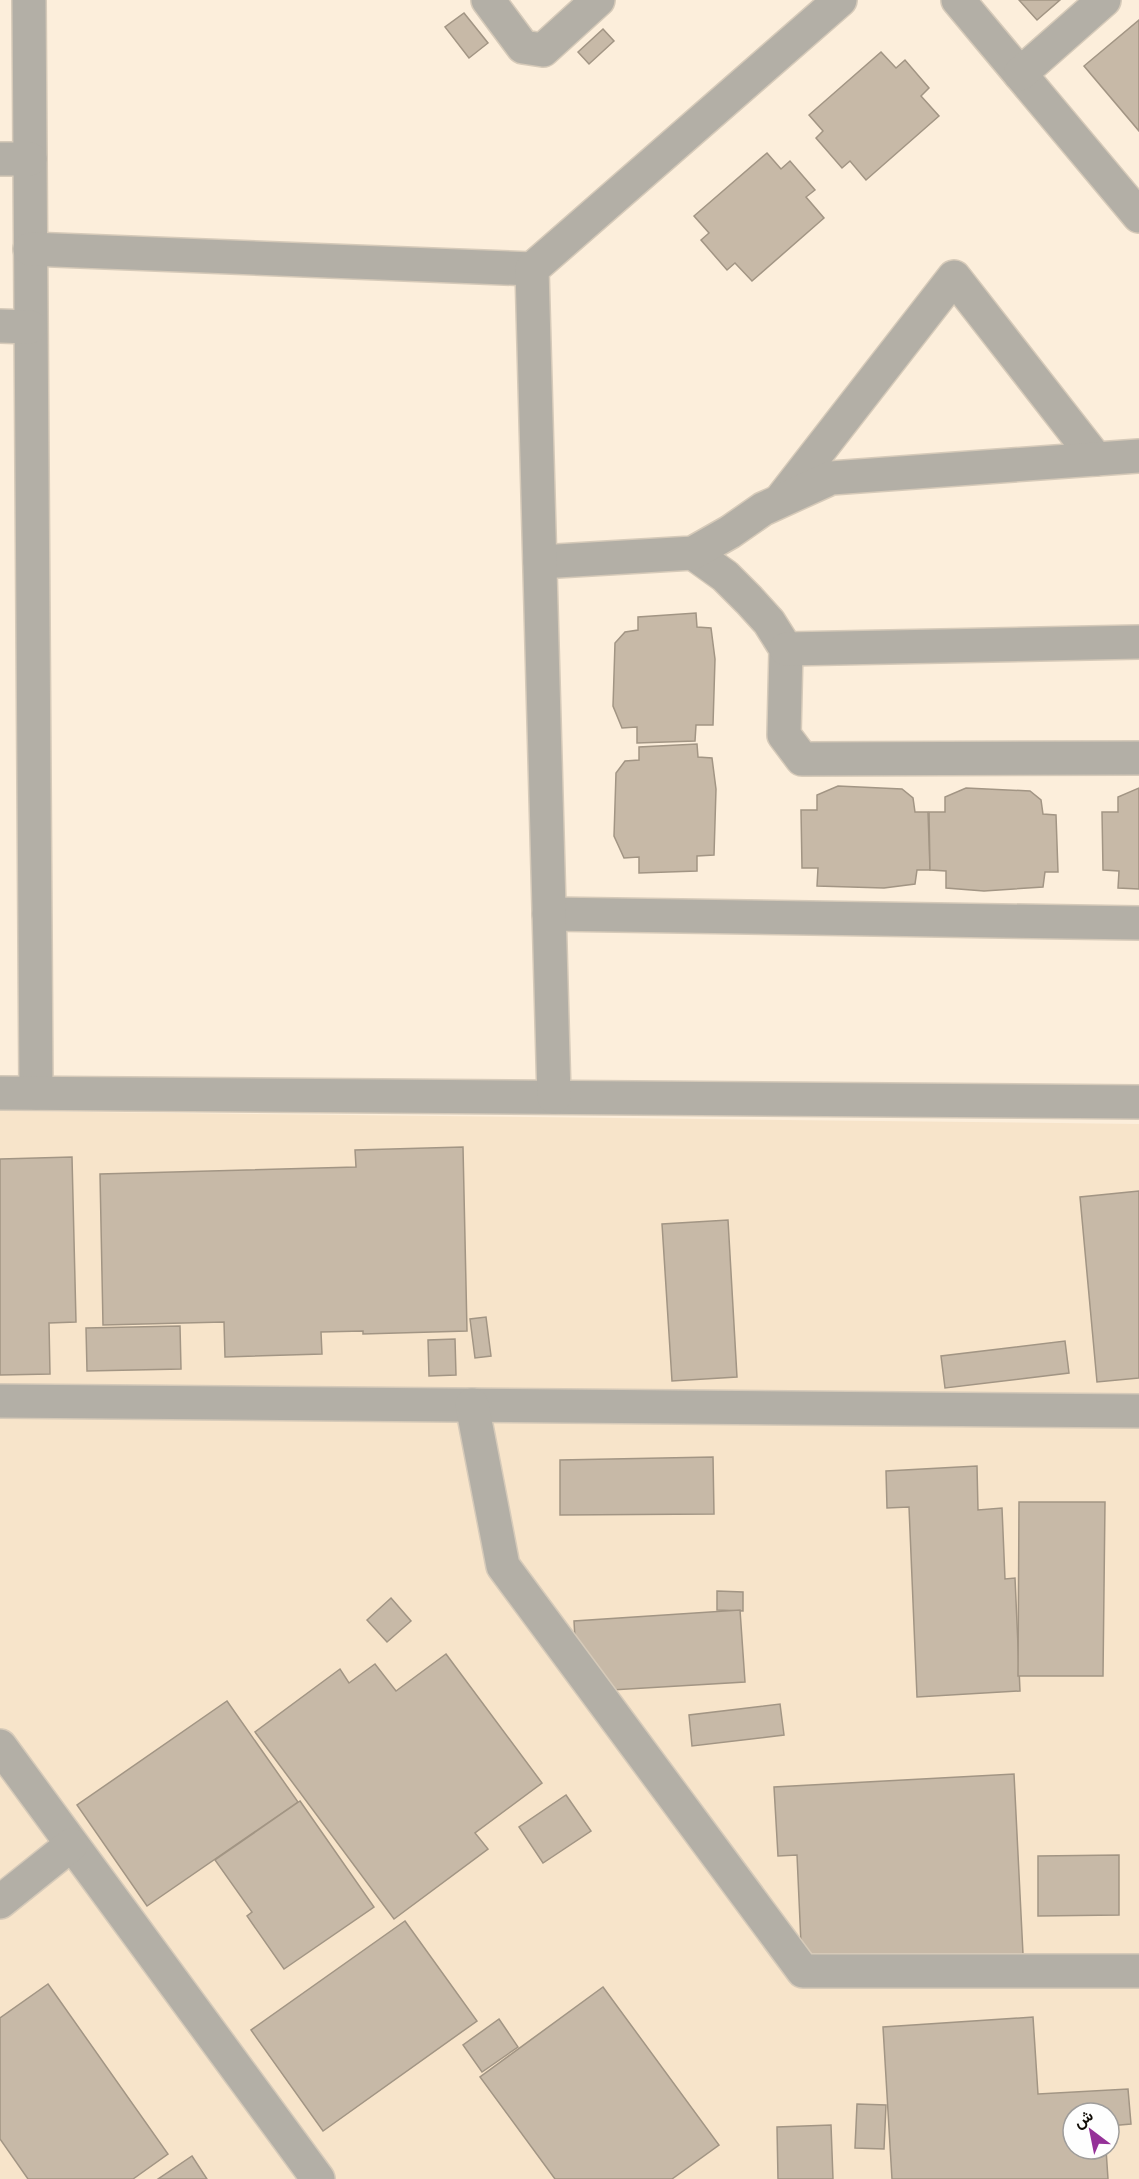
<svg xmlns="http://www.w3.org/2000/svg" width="1139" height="2179" font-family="Lato,Vazirmatn,sans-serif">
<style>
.built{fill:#f7e4ca;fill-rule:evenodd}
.building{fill:#c7b9a7;stroke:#a29584;stroke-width:1.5}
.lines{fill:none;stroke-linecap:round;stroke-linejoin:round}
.minor-casing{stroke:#d6cab9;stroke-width:36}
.minor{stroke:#b3afa6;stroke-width:33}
</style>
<rect width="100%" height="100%" fill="#fceedb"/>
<!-- built -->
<path class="built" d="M0,1111L1139,1124V2179H0ZM1073,2113H1109V2149H1073Z"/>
<!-- building -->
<g class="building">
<path d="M1019,0H1060L1037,20Z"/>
<path d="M464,13L488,43L469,58L445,27Z"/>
<path d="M1139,20V131L1084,66Z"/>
<path d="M603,29L614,41L589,64L578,52Z"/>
<path d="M881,52L896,68L905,60L929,88L921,96L939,116L866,180L850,161L842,168L816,138L823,131L809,115Z"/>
<path d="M767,153L781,169L790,161L815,190L806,197L824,218L752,281L735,263L727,270L701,240L709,233L694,216Z"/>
<path d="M696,613L697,627L711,628L715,659L713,725H696L695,741L637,743V727L622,728L613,706L615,643L625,632L638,630V617Z"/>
<path d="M697,744L698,757L712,758L716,789L714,855L697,856V871L639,873V857L624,858L614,836L616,773L625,761L639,760V747Z"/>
<path d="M838,786L902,789L913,798L915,812H928L930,870H917L915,884L884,888L817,886L818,868H802L801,810H817V795Z"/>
<path d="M966,788L1030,791L1041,800L1043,814L1056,815L1058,872H1045L1043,887L984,891L946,888V871L930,870L929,812H945V797Z"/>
<path d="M1139,788V889L1118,888L1119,871L1103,870L1102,812H1118V797Z"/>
<path d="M463,1147L467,1331L363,1334V1331L321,1332L322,1354L225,1357L224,1322L103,1325L100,1174L356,1167L355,1150Z"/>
<path d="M72,1157L76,1322L49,1323L50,1374L0,1375V1159Z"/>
<path d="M1139,1191V1378L1097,1382L1080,1197Z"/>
<path d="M728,1220L737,1377L672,1381L662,1224Z"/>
<path d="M486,1317L491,1356L475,1358L470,1319Z"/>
<path d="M180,1326L181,1369L87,1371L86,1328Z"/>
<path d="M455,1339L456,1375L429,1376L428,1340Z"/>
<path d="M1065,1341L1069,1373L945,1388L941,1356Z"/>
<path d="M713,1457L714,1514L560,1515V1460Z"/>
<path d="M977,1466L978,1510L1002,1508L1005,1579L1015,1578L1020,1691L917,1697L909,1507L887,1508L886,1471Z"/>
<path d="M1019,1502H1105L1103,1676H1018Z"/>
<path d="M717,1591L743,1592V1611L717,1610Z"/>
<path d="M391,1598L411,1621L387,1642L367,1620Z"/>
<path d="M740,1610L745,1682L578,1692L574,1621Z"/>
<path d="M446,1654L542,1783L475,1833L488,1849L394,1919L255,1732L340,1669L349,1683L375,1664L396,1691Z"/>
<path d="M227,1701L298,1802L147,1906L77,1805Z"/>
<path d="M780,1704L784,1735L692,1746L689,1715Z"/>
<path d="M1014,1774L1023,1954L802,1966L797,1855L778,1856L774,1787Z"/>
<path d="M566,1795L591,1831L543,1863L519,1827Z"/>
<path d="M300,1801L374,1907L284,1969L247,1916L252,1912L215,1860Z"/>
<path d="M1119,1855V1915L1038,1916V1856Z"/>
<path d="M405,1921L477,2021L323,2131L251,2030Z"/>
<path d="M48,1984L168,2154L133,2179H28L0,2139V2018Z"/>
<path d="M603,1987L719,2145L672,2179H555L480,2077Z"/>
<path d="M1033,2017L1038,2094L1128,2089L1131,2124L1109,2126V2113H1073V2149H1106L1108,2179H892L883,2027Z"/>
<path d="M499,2019L518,2047L482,2072L463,2045Z"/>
<path d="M857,2104L886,2105L884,2149L855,2148Z"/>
<path d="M831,2125L833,2179H778L777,2127Z"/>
<path d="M192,2156L207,2179H158Z"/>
</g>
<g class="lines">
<defs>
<g id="minor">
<path d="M29,0L36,1093"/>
<path d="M488,0L523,47L543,50L598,0"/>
<path d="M958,0L1139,216"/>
<path d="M1020,74L1104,0"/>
<path d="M0,159H30"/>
<path d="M30,249L532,269"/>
<path d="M0,326L30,327"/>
<path d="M783,497L954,277L1096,459"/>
<path d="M693,553L725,576L749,600L769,622L786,649L784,735L802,759L1139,758"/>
<path d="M540,562L693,553L730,532L763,509L831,478L1139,456"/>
<path d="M786,649L1139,642"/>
<path d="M549,914L1139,923"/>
<path d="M0,1093L1139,1102"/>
<path d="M554,1097L532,269L840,0"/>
<path d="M0,1401L1139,1411"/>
<path d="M472,1405L503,1566L803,1971H1139"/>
<path d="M0,1746L318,2179"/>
<path d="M0,1902L71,1845"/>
</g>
</defs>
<!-- minor casing -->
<use href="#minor" class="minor-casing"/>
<!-- minor -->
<use href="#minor" class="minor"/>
</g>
<!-- north arrow -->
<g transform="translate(1091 2131) rotate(328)"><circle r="28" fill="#fefefe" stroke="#9f9d9b" stroke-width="1.5"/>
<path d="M0-4.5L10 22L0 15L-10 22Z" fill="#953198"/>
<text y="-9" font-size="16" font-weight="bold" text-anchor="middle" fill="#100c06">ش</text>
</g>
</svg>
